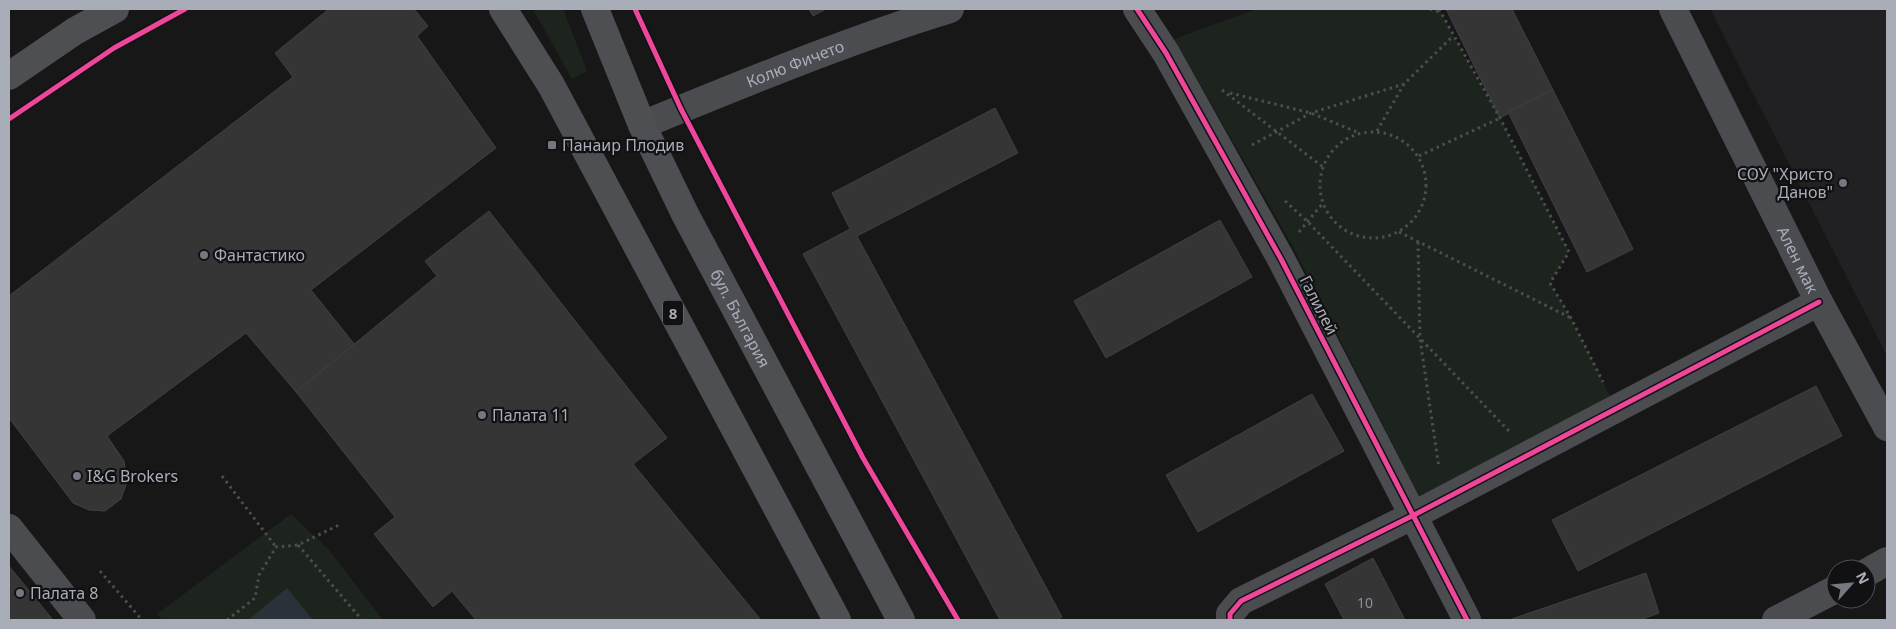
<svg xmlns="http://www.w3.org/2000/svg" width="1896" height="629" font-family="'Noto Sans',sans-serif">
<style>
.built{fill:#212123}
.green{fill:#1d241e}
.water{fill:#2a3239}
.building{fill:#353536;stroke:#3f4043}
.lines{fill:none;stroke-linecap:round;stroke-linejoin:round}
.path{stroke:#4d4e52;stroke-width:3;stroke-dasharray:2.5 4;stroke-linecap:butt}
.minor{stroke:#4b4c50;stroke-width:28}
.major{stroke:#4d4f52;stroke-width:28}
.cycleway-casing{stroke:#111113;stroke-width:8}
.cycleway{stroke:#ed469a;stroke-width:5}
.poi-dot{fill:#757880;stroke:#111113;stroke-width:2}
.labels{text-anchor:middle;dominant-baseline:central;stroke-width:4.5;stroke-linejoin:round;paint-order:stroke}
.number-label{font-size:14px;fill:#8b8f98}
.shield{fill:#111113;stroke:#7b7e86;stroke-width:1}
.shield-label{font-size:15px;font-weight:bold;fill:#a8adb8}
.street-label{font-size:16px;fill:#a8adb8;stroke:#111113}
.poi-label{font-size:16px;fill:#a8adb8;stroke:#111113;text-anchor:start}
</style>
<rect width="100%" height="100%" fill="#171717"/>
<!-- built -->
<path class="built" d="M1710,9H1887V356Z"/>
<!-- green -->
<g class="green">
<path d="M533,9H563L587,71L572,79Z"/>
<path d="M1257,9H1439L1500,118L1569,252L1550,283L1571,318L1610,396L1523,444L1419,496L1291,243L1174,39Z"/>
<path d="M291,514L329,550L383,620H162L157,614Z"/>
</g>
<!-- water -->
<path class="water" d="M287,588L313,620H248Z"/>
<!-- building -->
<g class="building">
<path d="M329,9H414L428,26L417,36L496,148L311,290L355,345L296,392L246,333L107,436L124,461L127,482L121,499L105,511L89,510L73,503L9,418V296L293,77L275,53Z"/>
<path d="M809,9H826L813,16Z"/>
<path d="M1446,9H1512L1553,90L1500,118Z"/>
<path d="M1553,90L1633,249L1587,272L1508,112Z"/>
<path d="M995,108L1018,153L857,236L1062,617L1056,620H1000L803,254L850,229L832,193Z"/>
<path d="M489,211L667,438L633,464L761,620H476L452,591L433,607L374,534L395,517L296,392L437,276L425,261Z"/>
<path d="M1220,220L1252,277L1106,358L1074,301Z"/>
<path d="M1816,386L1842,436L1578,571L1552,520Z"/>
<path d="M1312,394L1344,451L1198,532L1166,475Z"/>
<path d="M1373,558L1405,620H1344L1325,584Z"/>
<path d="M9,566L53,620H9Z"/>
<path d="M1646,573L1659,613L1640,620H1509Z"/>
</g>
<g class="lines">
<!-- path -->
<g class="path">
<path d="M1430,9L1440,12"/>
<path d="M1439,9L1500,118L1569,252L1550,283L1571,318L1603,382"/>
<path d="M1222,90L1323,167"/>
<path d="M1230,93L1311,113L1359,133"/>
<path d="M1377,131L1404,84L1453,36"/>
<circle cx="1373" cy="185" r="53"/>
<path d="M1252,145L1311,113L1404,84"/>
<path d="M1419,156L1500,118"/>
<path d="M1285,201L1307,221L1509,431"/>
<path d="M1299,232L1323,203"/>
<path d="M1399,232L1571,318"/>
<path d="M1418,242L1420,339L1439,468"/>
<path d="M222,476L276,547"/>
<path d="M298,545L362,620"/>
<path d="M100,571L142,620"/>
<path d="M227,620L255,598L259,575L276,547L298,545L339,525"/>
</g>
<!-- minor -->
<g class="minor">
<path d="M1137,9L1166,53L1281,259L1467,620"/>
<path id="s1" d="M1673,9L1819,302L1887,427"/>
<path id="s2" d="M642,125C743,84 845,41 950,9"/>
<path d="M9,528L82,620"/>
<path d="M1866,573L1887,561"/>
<path d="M1230,620V614L1241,601L1414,515L1819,302"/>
<path d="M1776,620L1836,589"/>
</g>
<!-- major -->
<g class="major">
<path d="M503,9L551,85L837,620"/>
<path id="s3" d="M595,9L642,125L685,214L901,620"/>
<path d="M9,76L75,31L115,9"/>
</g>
<defs>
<g id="cycleway">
<path d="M635,9L681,109L863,458L958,620"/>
<path d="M1137,9L1166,53L1281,259L1467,620"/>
<path d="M9,119L114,48L185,9"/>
<path d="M1230,620V614L1241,601L1414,515L1819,302"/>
</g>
</defs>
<!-- cycleway casing -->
<use href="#cycleway" class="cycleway-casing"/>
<!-- cycleway -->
<use href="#cycleway" class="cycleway"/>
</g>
<!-- markers -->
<g class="poi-dot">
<rect x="547" y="140" width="10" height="10" rx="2.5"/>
<circle cx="1843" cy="183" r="5"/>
<circle cx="204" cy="255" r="5"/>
<circle cx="482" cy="415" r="5"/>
<circle cx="77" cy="476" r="5"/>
<circle cx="20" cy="593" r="5"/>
</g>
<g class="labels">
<!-- number labels -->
<g class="number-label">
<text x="1365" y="602">10</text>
</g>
<!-- shield labels -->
<rect class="shield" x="663" y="300.5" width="20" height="25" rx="4"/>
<g class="shield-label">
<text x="673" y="313">8</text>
</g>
<!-- street labels -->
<g class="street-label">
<text stroke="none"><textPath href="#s2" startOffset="165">Колю Фичето</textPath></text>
<text stroke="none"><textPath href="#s1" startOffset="280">Ален мак</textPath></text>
<text transform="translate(1319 305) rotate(63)">Галилей</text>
<text stroke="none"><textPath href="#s3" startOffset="342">бул. България</textPath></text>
</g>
<!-- poi labels -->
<g class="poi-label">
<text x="562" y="145">Панаир Плодив</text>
<text x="1833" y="174" text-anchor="end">СОУ "Христо<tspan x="1833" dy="18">Данов"</tspan></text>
<text x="214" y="255">Фантастико</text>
<text x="492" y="415">Палата 11</text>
<text x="87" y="476">I&amp;G Brokers</text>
<text x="30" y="593">Палата 8</text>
</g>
</g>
<!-- border -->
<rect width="1896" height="629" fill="none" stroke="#a8adb8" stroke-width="20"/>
<!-- north arrow -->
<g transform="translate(1851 584) rotate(63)"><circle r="24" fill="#111113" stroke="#4d4f55"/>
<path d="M0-4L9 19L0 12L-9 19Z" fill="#757880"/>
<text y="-8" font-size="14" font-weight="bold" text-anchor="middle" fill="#a8adb8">N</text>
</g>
</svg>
